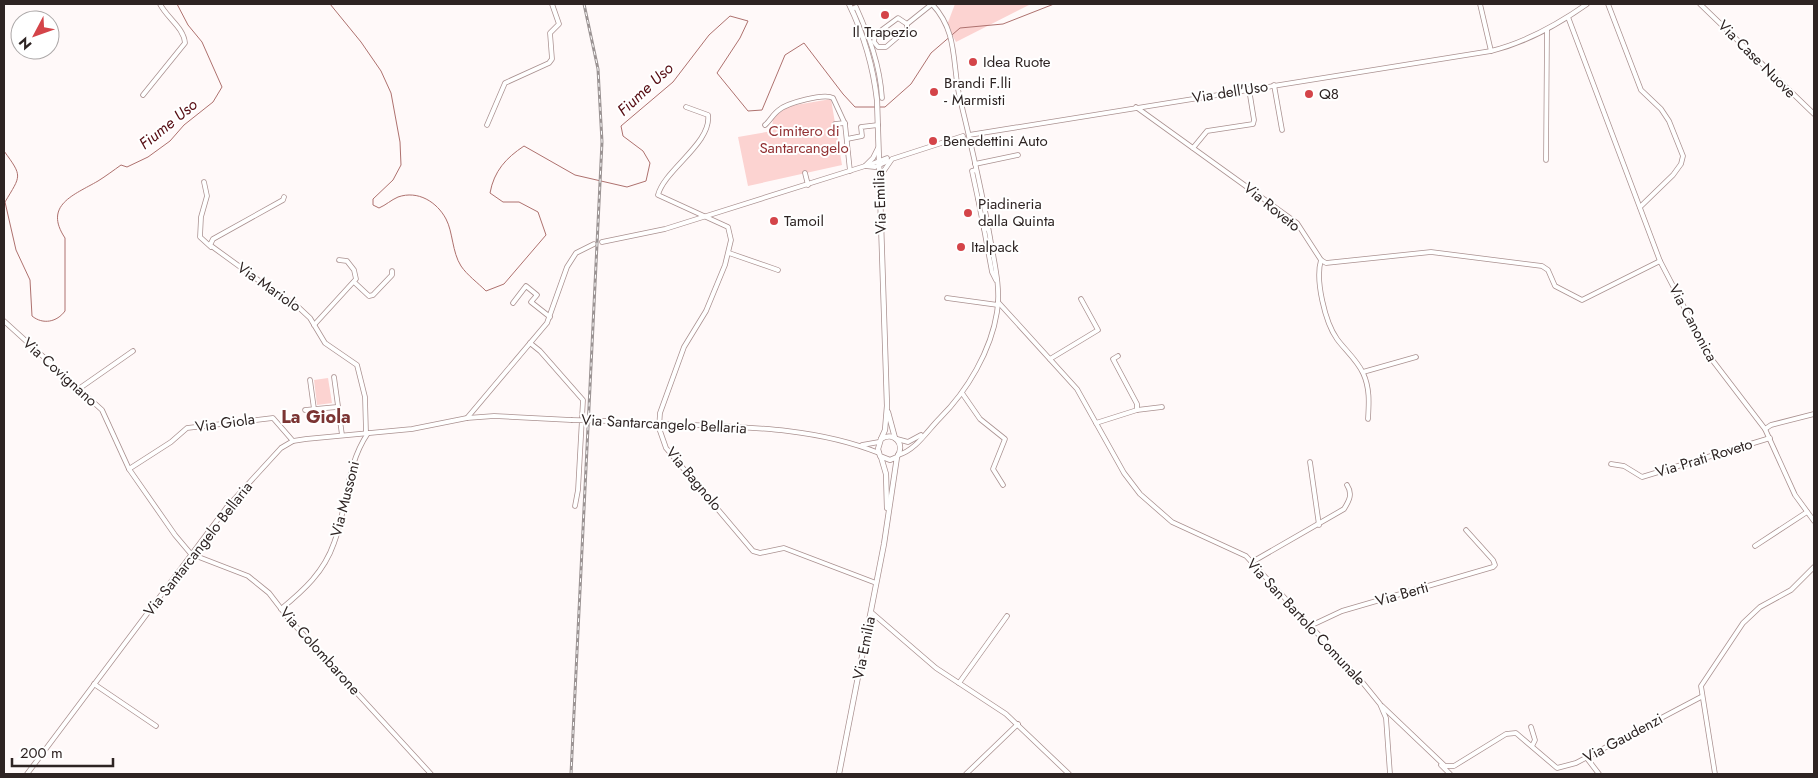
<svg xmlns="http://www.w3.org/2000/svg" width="1818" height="778" font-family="Jost,sans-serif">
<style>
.green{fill:#fcd3d1}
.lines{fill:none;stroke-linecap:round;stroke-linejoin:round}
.stream{stroke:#ae716e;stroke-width:1}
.minor-casing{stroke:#aa9190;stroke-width:5.5}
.major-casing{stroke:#aa9190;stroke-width:6}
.minor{stroke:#fff;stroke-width:4}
.major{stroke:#fff;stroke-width:4.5}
.rail-casing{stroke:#9b9393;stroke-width:3}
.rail{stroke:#fff;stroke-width:1;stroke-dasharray:4;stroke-linecap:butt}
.minor-bridge-casing{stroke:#aa9190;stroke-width:5.5;stroke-linecap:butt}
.minor-bridge{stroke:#fff;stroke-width:4}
.poi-dot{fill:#d44449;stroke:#fff;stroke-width:2}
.labels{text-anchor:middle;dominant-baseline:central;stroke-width:4;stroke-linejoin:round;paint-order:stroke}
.poi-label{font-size:15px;fill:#2e2423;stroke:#fff;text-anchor:start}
.street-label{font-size:15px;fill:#2e2423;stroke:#fff}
.park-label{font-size:15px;fill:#923133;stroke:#fff}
.water-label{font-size:16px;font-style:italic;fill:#560c12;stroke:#fff}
.quarter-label{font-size:18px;font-weight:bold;fill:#7b3433;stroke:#fff}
</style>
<rect width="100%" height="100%" fill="#fff9f9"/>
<!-- green -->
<g class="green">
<path d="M955,4H1031L956,42L947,25Z"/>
<path d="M831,99L842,165L748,186L738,137L772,131L773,116L784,107Z"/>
<path d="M328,378L332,403L317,405L314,380Z"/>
</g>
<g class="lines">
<!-- stream -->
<g class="stream">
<path d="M330,4L361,42L381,71L391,93L400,142L401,165L393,180L373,199V205L379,208C386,205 391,200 398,197C418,190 437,202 446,219C453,232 452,252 461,266C467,275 478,283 486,291L504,284L546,235L538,212L519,202H503L490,193C494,171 506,158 524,146L575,175L627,187L646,181L650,163L643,151L623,136L621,126L673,82L709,35L730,16L748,21L740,38L717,73L748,111L762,110L785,55L804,43L843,94L855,107H885L911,84L931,53L960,28L1003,24L1054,4"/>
<path d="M4,151C23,177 21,175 5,202L16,250L30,280L32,316C43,325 57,322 65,311V238C43,205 74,195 98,181C106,176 114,170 121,165L127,167L148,157L170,141L184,125L213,102L222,87L202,42L188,25L177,4"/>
</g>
<defs>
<g id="minor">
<path d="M1480,4L1491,51"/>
<path d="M1608,4L1641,90L1661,109L1669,121L1683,156L1681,164L1673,175L1640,207"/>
<path d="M1700,4L1814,114"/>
<path d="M852,9L856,7C869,36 880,65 882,98"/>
<path d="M1568,17L1660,261L1710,357L1765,429L1795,495L1814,521"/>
<path d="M898,18L907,24V29L886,47H878L874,42L875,35Z"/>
<path d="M907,24L932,4"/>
<path d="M1274,85L1282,130"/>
<path d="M143,95L185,43C184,28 167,18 160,4"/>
<path d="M686,107L708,115C712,143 664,170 658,195L728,227L731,240L725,265L706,311L684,347L660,413L659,428L666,448L753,551L760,553L784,548L876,583"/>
<path d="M1136,107L1297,223L1321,260C1315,280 1325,322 1337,339C1345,350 1357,360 1363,373C1370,388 1369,403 1368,419"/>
<path d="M835,124L845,123"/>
<path d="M487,125L505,83L549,63L552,59L550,33L559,24L552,4"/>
<path d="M765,125C770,121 773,114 779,110C787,103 824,93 833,98L845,124L850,171"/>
<path d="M969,135L1491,51C1527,42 1557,25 1587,4"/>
<path d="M847,139L862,136L861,127L878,125"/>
<path d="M1193,148L1207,131L1253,124L1254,120L1249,89"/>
<path d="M1546,160L1547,30"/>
<path d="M975,164L1018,155"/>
<path d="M869,165L887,158"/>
<path d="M865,166L875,167L888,161"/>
<path d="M976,170L972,171L978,199L982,198"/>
<path d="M805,173L808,185"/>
<path d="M881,175L892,159L963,136"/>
<path d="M204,182L207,196L201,217L200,237L211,247"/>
<path d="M284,197L283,200L213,239L210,245L276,293L295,304L310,318L325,343L357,365L365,397L366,433"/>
<path d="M978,199L984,229H986"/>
<path d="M984,229L992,272L996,280"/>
<path d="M602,242L665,229L865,166L873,158L878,148"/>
<path d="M729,253L778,270"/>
<path d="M1321,260L1326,263L1431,252L1542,266L1548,270L1555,286L1582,300L1660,261"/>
<path d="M354,282L369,296L373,295L392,275V271"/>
<path d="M947,298L998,305"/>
<path d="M998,302L1077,389L1124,473L1140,494L1172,522L1246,556L1363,683L1380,704L1386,718L1390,774"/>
<path d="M513,303L526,286L537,295L531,302L550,317"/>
<path d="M4,321L102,410L129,469L175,535L191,554L248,576L269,593L289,619L431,774"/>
<path d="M314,325L356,279L354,270L347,261L339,260"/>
<path d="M530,343L540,351L583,400L578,490L575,506"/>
<path d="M1118,356L1113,359L1137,404V410"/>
<path d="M1050,359L1098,330L1081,299"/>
<path d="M1363,372L1416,357"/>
<path d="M334,377L342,435"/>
<path d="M310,380L314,409"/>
<path d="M80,388L133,351"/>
<path d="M962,393L980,419L1005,439L993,469L1003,485"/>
<path d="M305,410L337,407"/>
<path d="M467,418L547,323L567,267L576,253L594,244"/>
<path d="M609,421L652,424"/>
<path d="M1096,423L1137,410L1162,407"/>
<path d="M665,424C737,427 812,426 879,453"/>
<path d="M1765,429L1771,425L1814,414"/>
<path d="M897,439L908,442L921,435"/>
<path d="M862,445L879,442"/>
<path d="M898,455C916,450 927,431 940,418C967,391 991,351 997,312C1001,287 994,262 990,237C982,192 972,148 961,103C951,67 960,34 932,4"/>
<path d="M1310,462L1319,525"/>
<path d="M1611,464L1624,466L1642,477L1770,438"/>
<path d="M129,469L171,442L187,428L273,418L293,441"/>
<path d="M1755,546L1807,512"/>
<path d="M1252,562L1344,509C1349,501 1353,494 1347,485"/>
<path d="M281,609C304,590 324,572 334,543C348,506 345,467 368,433"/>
<path d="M871,612L936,668L1006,714L1069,774"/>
<path d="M1310,626L1342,611L1493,567L1495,565L1493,560L1466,530"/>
<path d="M959,683L1007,616"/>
<path d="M94,684L156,726"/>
<path d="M1382,706L1445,766H1454L1506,734L1516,733L1557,768L1576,763L1701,697"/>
<path d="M1531,727L1535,740L1532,746"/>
<path d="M1586,757L1599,774"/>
<path d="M1441,765L1450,774"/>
<path d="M27,774L227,507L281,448L293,441L306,439L412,429L467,418L494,416L571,420"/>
<path d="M966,774L1018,724"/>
<path d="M1715,774L1701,686L1743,623L1760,607L1791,590L1814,567"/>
</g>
<g id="major">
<path d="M849,4C864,35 873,65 877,100L887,406L885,430L881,439"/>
<path d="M888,412L895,438"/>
<path d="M881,457L886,474L887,508"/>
<path d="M839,774L884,544L897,457C906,444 894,431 881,439L878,449L880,456L890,460L897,457"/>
</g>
</defs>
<!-- minor casing -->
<use href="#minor" class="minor-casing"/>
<!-- major casing -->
<use href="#major" class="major-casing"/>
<!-- minor -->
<use href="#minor" class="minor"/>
<!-- major -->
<use href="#major" class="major"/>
<defs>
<path id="rail" d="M571,774L602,142L598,69L584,4"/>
</defs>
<!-- rail casing -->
<use href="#rail" class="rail-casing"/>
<!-- rail -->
<use href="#rail" class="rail"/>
<defs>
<g id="minor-bridge">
<path d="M571,420L609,421"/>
<path d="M652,424H665"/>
</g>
</defs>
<!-- minor-bridge casing -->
<use href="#minor-bridge" class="minor-bridge-casing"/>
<!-- minor-bridge -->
<use href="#minor-bridge" class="minor-bridge"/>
</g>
<!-- markers -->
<g class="poi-dot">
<circle cx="885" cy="15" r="5"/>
<circle cx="973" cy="62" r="5"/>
<circle cx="934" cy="92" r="5"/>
<circle cx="1309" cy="94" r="5"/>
<circle cx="933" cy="141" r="5"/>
<circle cx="968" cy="213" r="5"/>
<circle cx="774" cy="221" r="5"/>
<circle cx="961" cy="247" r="5"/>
</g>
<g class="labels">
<!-- poi labels -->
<g class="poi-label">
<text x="885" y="32" text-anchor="middle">Il Trapezio</text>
<text x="983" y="62">Idea Ruote</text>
<text x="944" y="83">Brandi F.lli<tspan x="944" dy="17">- Marmisti</tspan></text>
<text x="1319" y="94">Q8</text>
<text x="943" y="141">Benedettini Auto</text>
<text x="978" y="204">Piadineria<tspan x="978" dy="17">dalla Quinta</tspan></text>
<text x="784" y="221">Tamoil</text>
<text x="971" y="247">Italpack</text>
</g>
<!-- street labels -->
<g class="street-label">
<text transform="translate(1757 59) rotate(45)">Via Case Nuove</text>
<text transform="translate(1230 92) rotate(-9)">Via dell'Uso</text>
<text transform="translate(880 202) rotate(-92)">Via Emilia</text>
<text transform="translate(1272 207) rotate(39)">Via Roveto</text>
<text transform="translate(269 287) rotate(35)">Via Mariolo</text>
<text transform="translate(1693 323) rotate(62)">Via Canonica</text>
<text transform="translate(60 372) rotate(42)">Via Covignano</text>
<text transform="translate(225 423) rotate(-8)">Via Giola</text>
<text transform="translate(664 424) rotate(3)">Via Santarcangelo Bellaria</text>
<text transform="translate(1704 458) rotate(-17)">Via Prati Roveto</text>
<text transform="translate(694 479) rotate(50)">Via Bagnolo</text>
<text transform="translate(345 499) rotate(-76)">Via Mussoni</text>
<text transform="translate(198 549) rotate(-52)">Via Santarcangelo Bellaria</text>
<text transform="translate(1402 594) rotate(-16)">Via Berti</text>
<text transform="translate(1306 622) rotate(47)">Via San Bartolo Comunale</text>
<text transform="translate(864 648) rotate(-79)">Via Emilia</text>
<text transform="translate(320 651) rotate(48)">Via Colombarone</text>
<text transform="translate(1623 738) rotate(-28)">Via Gaudenzi</text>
</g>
<!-- park labels -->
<g class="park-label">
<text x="804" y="131">Cimitero di<tspan x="804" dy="17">Santarcangelo</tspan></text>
</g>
<!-- water labels -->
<g class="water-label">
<text transform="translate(645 89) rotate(-43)">Fiume Uso</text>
<text transform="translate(168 124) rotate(-39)">Fiume Uso</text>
</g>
<!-- quarter labels -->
<g class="quarter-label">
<text x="316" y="417">La Giola</text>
</g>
</g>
<!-- border -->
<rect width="1818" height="778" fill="none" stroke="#2e2423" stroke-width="10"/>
<!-- north arrow -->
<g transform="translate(35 35) rotate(229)"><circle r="24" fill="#ffffff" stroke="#aba7a7"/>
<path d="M0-4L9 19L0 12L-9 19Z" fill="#d44449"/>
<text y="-8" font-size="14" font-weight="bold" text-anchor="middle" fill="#2e2423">N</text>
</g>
<!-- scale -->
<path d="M12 758v8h101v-8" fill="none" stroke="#2e2423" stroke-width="2.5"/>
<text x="20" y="758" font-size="15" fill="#2e2423" stroke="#ffffff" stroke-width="4" paint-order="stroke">200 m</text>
</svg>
